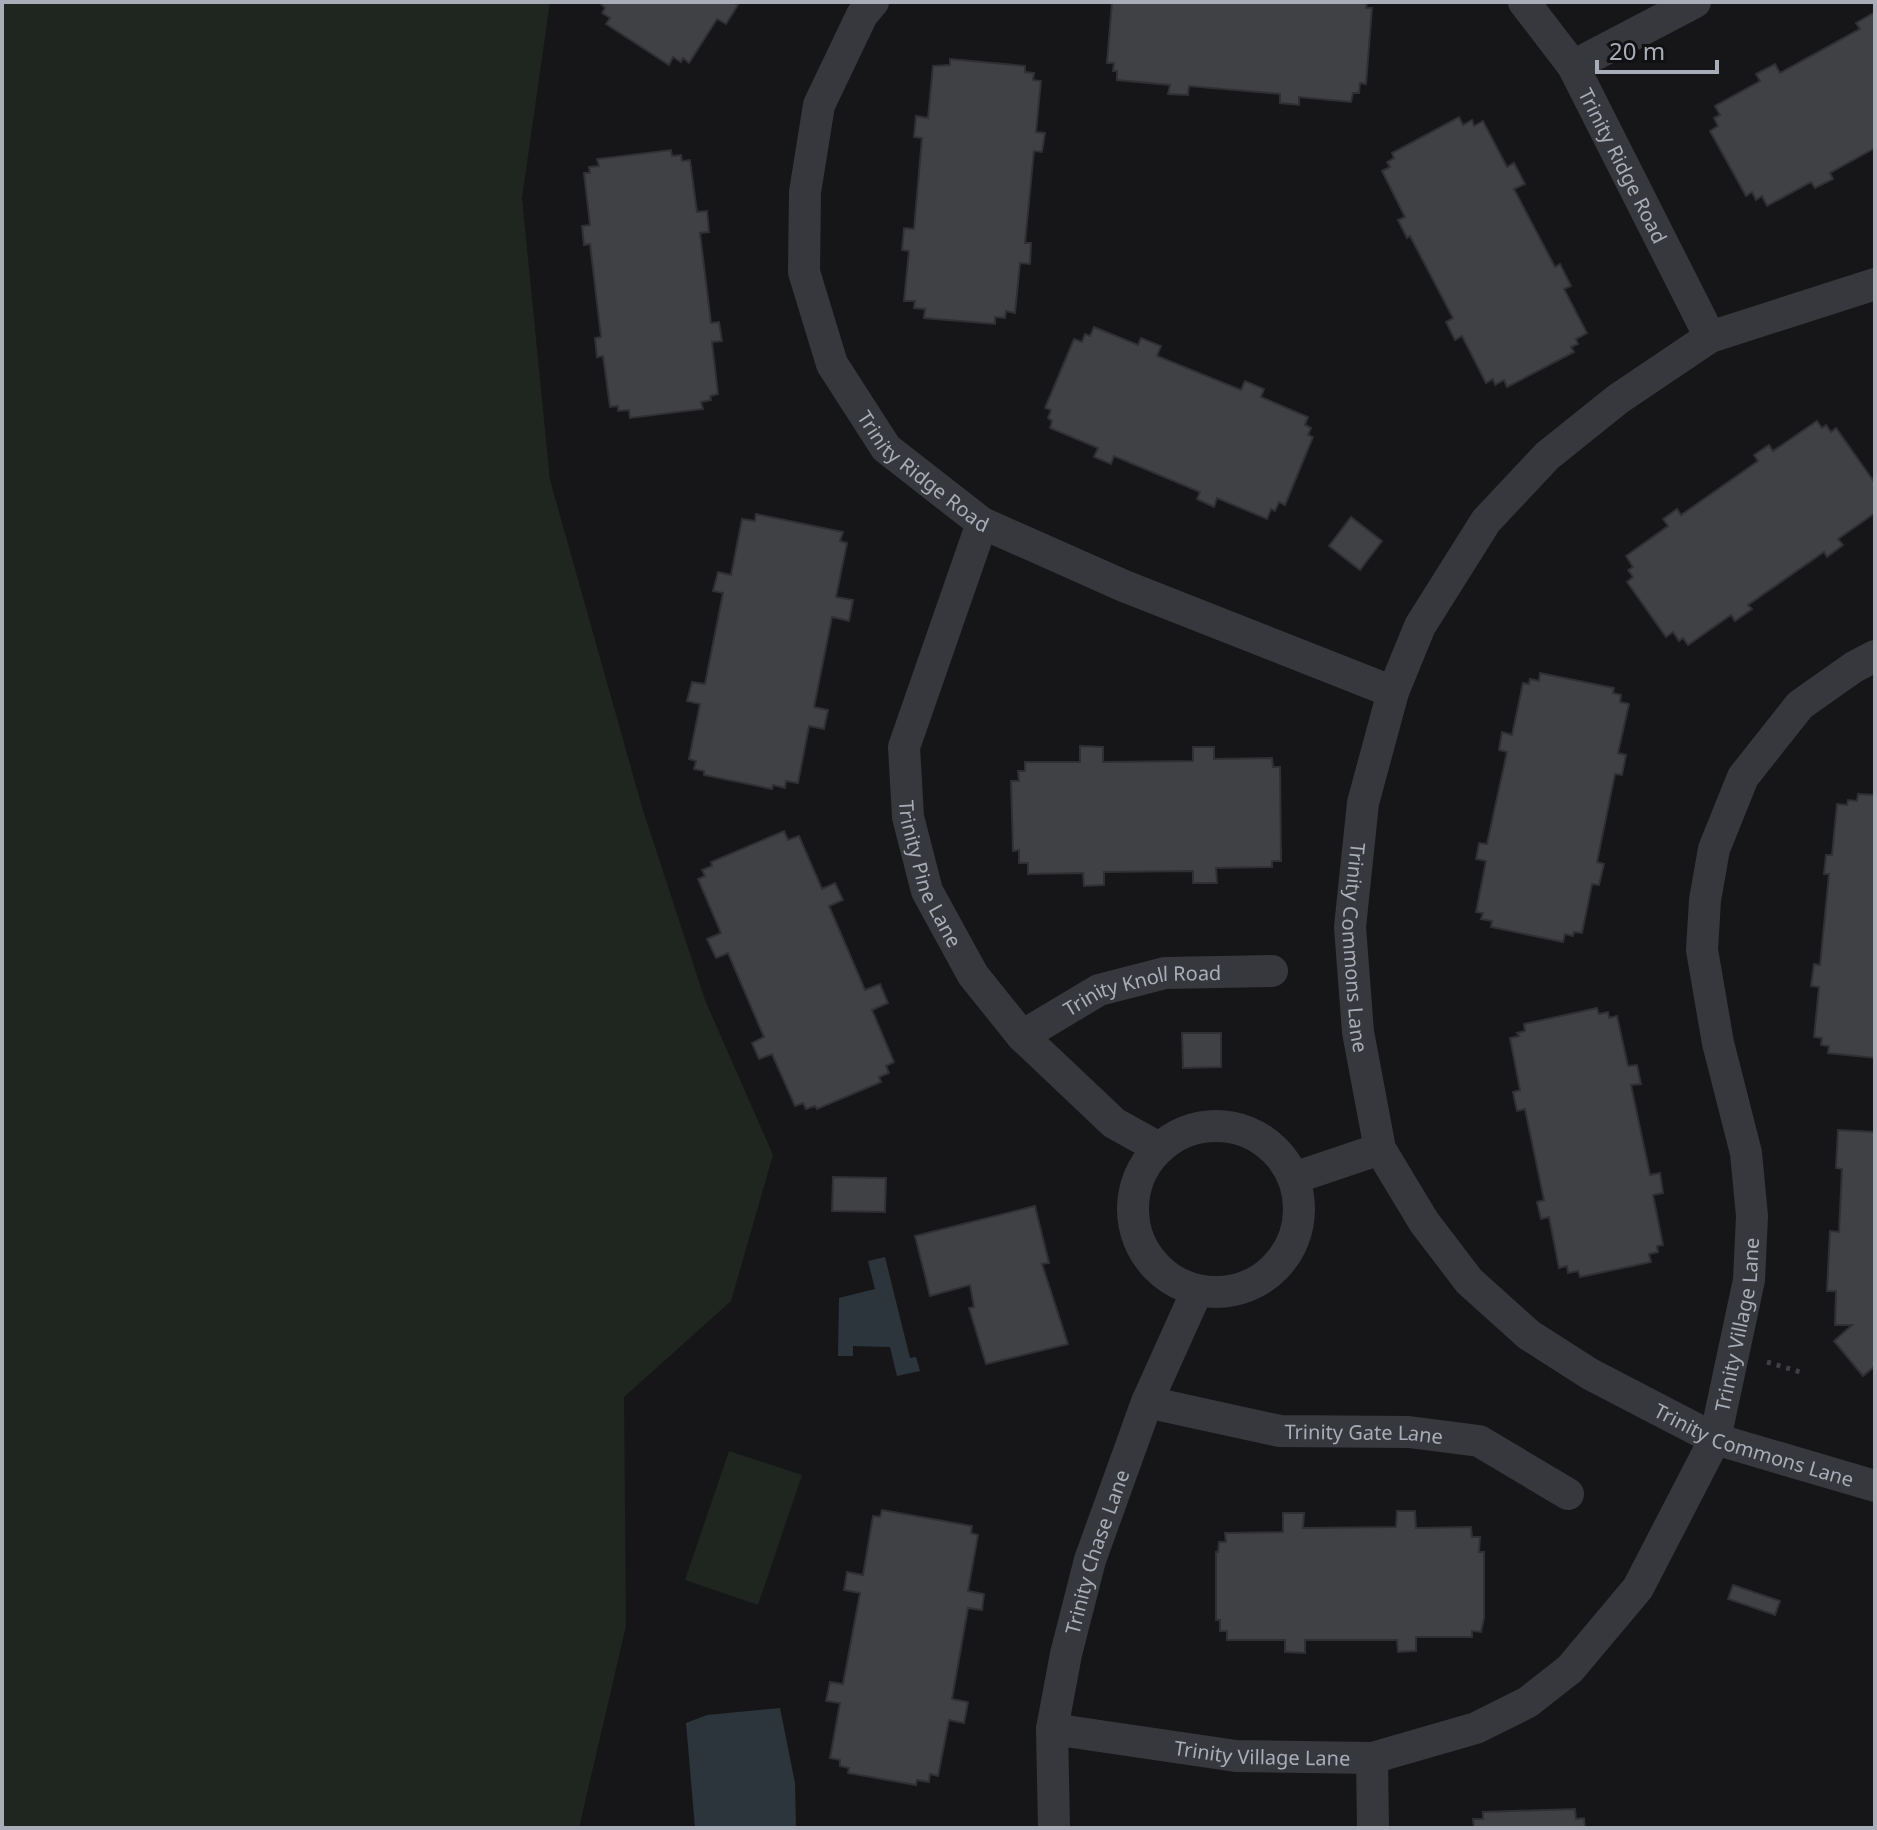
<svg xmlns="http://www.w3.org/2000/svg" width="1877" height="1830" font-family="'Noto Sans',sans-serif">
<style>
.green{fill:#1e261f}
.water{fill:#2c353c}
.building{fill:#404145;stroke:#303034;stroke-width:2}
.lines{fill:none;stroke-linecap:round;stroke-linejoin:round}
.path{stroke:#3d3f44;stroke-width:5;stroke-dasharray:4 6;stroke-linecap:butt}
.minor{stroke:#37383d;stroke-width:32}
.labels{text-anchor:middle;dominant-baseline:central;stroke-width:8;stroke-linejoin:round;paint-order:stroke}
.street-label{font-size:20px;fill:#a8adb8;stroke:#111113}
</style>
<rect width="100%" height="100%" fill="#161618"/>
<!-- green -->
<g class="green">
<path d="M2,2H550L522,198L550,480L642,807L705,1000L773,1155L731,1301L624,1397L626,1626L579,1828H2Z"/>
<path d="M729,1451L802,1475L758,1605L685,1580Z"/>
</g>
<!-- water -->
<g class="water">
<path d="M885,1257L910,1358L916,1357L920,1371L897,1376L890,1347L853,1346V1356H838L839,1298L875,1289L868,1261Z"/>
<path d="M780,1708L795,1783L796,1828H695L686,1723L707,1715Z"/>
</g>
<!-- building -->
<g class="building">
<path d="M599,2H732L738,5L726,24L717,19L689,63L683,58L681,62L673,57L669,65L606,24L610,18L602,13L605,8Z"/>
<path d="M1112,2H1367L1366,8H1372L1366,84L1360,83L1359,93H1353L1351,102L1299,97V105L1280,103V94L1189,86L1188,95L1168,94L1170,85L1117,80V71H1113L1114,63H1107Z"/>
<path d="M1875,12V148L1830,173L1833,179L1815,188L1811,182L1767,206L1762,196L1756,200L1752,192L1746,196L1710,131L1718,126L1714,118L1720,115L1715,106L1760,81L1756,74L1775,64L1780,73L1860,29L1856,23Z"/>
<path d="M950,59L1025,66V72L1034,73L1033,80L1041,81L1036,132L1045,133L1042,152L1034,151L1025,243H1031L1030,264L1020,263L1015,313L1006,311L1005,318L995,317V324L924,318L925,309L914,308L915,301H904L909,251L902,250L904,228L914,229L922,138L914,137L916,116L928,118L933,66L950,65Z"/>
<path d="M1459,117L1463,125L1472,120L1474,126L1483,121L1507,167L1514,163L1525,184L1514,189L1555,267L1560,264L1571,286L1564,289L1587,333L1576,339L1578,344L1571,347L1574,352L1507,387L1504,380L1495,385L1493,379L1486,383L1462,336L1455,340L1446,322L1453,318L1410,236L1407,238L1398,220L1405,217L1382,171L1390,167L1387,162L1394,158L1392,153Z"/>
<path d="M671,150L672,156L681,155L682,161L690,160L697,212L707,211L709,232L700,233L711,323L719,322L722,341L712,342L718,394L710,396L711,400L701,402L703,409L630,418L629,410L618,411V406L610,407L603,356L597,357L595,338L601,337L590,244L584,245L582,226L590,225L584,173H590L589,167L599,166L597,159Z"/>
<path d="M1094,327L1138,345L1141,338L1161,346L1157,356L1241,390L1245,381L1264,389L1261,397L1308,417L1305,425L1311,428L1308,435L1313,437L1285,505L1279,502L1275,511L1271,509L1267,519L1217,498L1214,507L1197,499L1200,492L1114,456L1111,464L1094,457L1098,448L1050,428L1052,421L1048,418L1051,410L1045,408L1074,339L1082,342L1085,334L1090,336Z"/>
<path d="M1817,421L1822,428L1826,425L1831,432L1836,428L1875,483V513L1838,539L1843,545L1827,557L1824,552L1748,605L1752,609L1735,621L1731,615L1688,645L1683,638L1679,641L1673,632L1666,637L1627,582L1633,577L1628,570L1633,567L1626,556L1668,526L1663,519L1677,509L1681,515L1758,461L1754,455L1769,445L1773,451Z"/>
<path d="M756,514L843,532L840,541L847,543L836,597L853,600L849,621L832,617L814,707L828,710L824,729L809,726L798,783L786,781L785,788L773,785L772,789L704,775V771L694,769L696,761L689,759L700,704L687,701L692,682L705,684L723,593L713,591L718,572L731,575L742,519L755,521Z"/>
<path d="M1351,517L1382,541L1360,570L1329,546Z"/>
<path d="M1540,673L1614,688L1613,693L1621,695L1620,702L1629,704L1618,753L1626,755L1622,775L1615,774L1597,862L1604,864L1599,885L1592,884L1582,933L1574,932L1573,936L1565,934L1563,942L1491,927L1492,921L1481,919L1483,913L1476,912L1486,861L1476,859L1479,843L1487,844L1507,752L1499,750L1502,732L1512,735L1523,683L1529,684L1530,679L1539,681Z"/>
<path d="M1080,746L1103,747V762L1193,761V747H1214V759L1272,758L1273,767H1280L1281,861H1272V867L1216,868L1217,883H1193V871L1104,872V885L1084,886L1083,873L1028,874V863H1019V850L1013,851L1011,781H1019L1018,771H1025V762H1080Z"/>
<path d="M1858,794L1875,795V1058L1828,1053L1829,1046L1821,1045L1822,1038L1814,1037L1819,987L1811,986L1814,964L1820,965L1829,874H1824L1826,855H1832L1837,804L1847,805L1848,800L1857,801Z"/>
<path d="M784,831L788,840L799,836L822,889L835,883L843,900L829,906L865,990L880,984L888,1003L872,1010L894,1062L886,1066L889,1073L879,1077L881,1082L817,1109L815,1106L806,1109L803,1103L795,1106L772,1054L759,1059L752,1043L764,1037L728,953L716,958L707,939L721,933L698,879L705,876L702,870L712,866L711,862Z"/>
<path d="M1597,1008L1599,1014L1608,1012L1609,1018L1617,1016L1628,1066L1637,1065L1641,1084L1631,1085L1650,1175L1660,1173L1663,1193L1653,1195L1663,1245L1657,1246L1658,1252L1649,1254L1651,1262L1580,1277L1578,1271L1568,1273L1567,1266L1559,1268L1549,1217L1541,1219L1537,1202L1544,1200L1525,1109L1517,1111L1513,1092L1520,1090L1510,1038L1519,1036L1517,1033L1525,1031L1524,1024Z"/>
<path d="M1182,1033H1221V1067L1183,1068Z"/>
<path d="M1838,1130L1875,1132V1366L1863,1376L1834,1341L1852,1325H1835L1836,1291H1827L1830,1231L1839,1232L1842,1169L1836,1168Z"/>
<path d="M833,1177L886,1178L885,1212L832,1211Z"/>
<path d="M1035,1206L1049,1263L1042,1264L1068,1344L986,1364L969,1308L974,1307L970,1285L930,1296L915,1236Z"/>
<path d="M882,1510L972,1526L971,1533L978,1535L968,1591L984,1594L982,1610L968,1608L952,1699L968,1702L964,1723L949,1720L938,1776L930,1774L929,1782L917,1780L916,1785L848,1773L849,1768L840,1766V1760L830,1758L840,1703L826,1701L830,1682L843,1684L860,1593L844,1590L847,1572L863,1575L873,1516L880,1517Z"/>
<path d="M1397,1511H1415L1416,1528L1471,1527L1472,1537H1480L1479,1552H1484V1618L1481,1632L1472,1631V1637H1416V1651L1398,1652L1397,1640H1305V1653L1285,1652V1640H1227V1631H1220V1620H1216V1552H1218L1219,1542H1226L1225,1533L1283,1532V1513H1304L1303,1528L1396,1527Z"/>
<path d="M1733,1585L1780,1601L1775,1615L1728,1599Z"/>
<path d="M1575,1809L1576,1819L1584,1818L1585,1828H1474L1473,1819H1483V1812Z"/>
</g>
<g class="lines">
<!-- path -->
<path class="path" d="M1767,1362L1800,1372"/>
<!-- minor -->
<g class="minor">
<path id="s1" d="M873,2L862,15L819,105L805,192L804,272L832,364L886,448L982,523L1124,586L1393,692"/>
<path id="s2" d="M1524,2L1573,66L1710,337"/>
<path d="M1573,66L1695,2"/>
<path id="s3" d="M1875,284L1710,337L1618,399L1547,456L1486,521L1420,626L1393,692L1363,803L1350,927L1358,1032L1380,1149L1424,1222L1469,1281L1529,1335L1590,1374L1715,1439L1875,1486"/>
<path id="s4" d="M982,523L904,747L908,817L927,891L973,975L1022,1036L1114,1123L1159,1148"/>
<path id="s5" d="M1022,1036L1099,990L1165,973L1272,971"/>
<circle cx="1216" cy="1209" r="83"/>
<path d="M1294,1178L1380,1149"/>
<path id="s6" d="M1147,1402L1280,1431L1409,1432L1479,1441L1568,1494"/>
<path id="s7" d="M1052,1729L1236,1756L1372,1758L1476,1728L1528,1702L1570,1669L1638,1588L1715,1439L1749,1280L1752,1216L1746,1153L1718,1043L1702,950L1705,900L1714,849L1743,777L1800,705L1854,667L1875,656"/>
<path d="M1372,1758L1373,1828"/>
<path id="s8" d="M1054,1828L1052,1729L1066,1654L1090,1560L1147,1402L1197,1291"/>
</g>
</g>
<g class="labels">
<!-- street labels -->
<g class="street-label">
<text stroke="none"><textPath href="#s2" startOffset="192">Trinity Ridge Road</textPath></text>
<text stroke="none"><textPath href="#s1" startOffset="524">Trinity Ridge Road</textPath></text>
<text stroke="none"><textPath href="#s4" startOffset="368">Trinity Pine Lane</textPath></text>
<text stroke="none"><textPath href="#s3" startOffset="920">Trinity Commons Lane</textPath></text>
<text stroke="none"><textPath href="#s5" startOffset="132">Trinity Knoll Road</textPath></text>
<text stroke="none"><textPath href="#s7" startOffset="932">Trinity Village Lane</textPath></text>
<text stroke="none"><textPath href="#s6" startOffset="220">Trinity Gate Lane</textPath></text>
<text stroke="none"><textPath href="#s3" startOffset="1616">Trinity Commons Lane</textPath></text>
<text stroke="none"><textPath href="#s8" startOffset="282">Trinity Chase Lane</textPath></text>
<text stroke="none"><textPath href="#s7" startOffset="212">Trinity Village Lane</textPath></text>
</g>
</g>
<!-- border -->
<rect width="1877" height="1830" fill="none" stroke="#a8adb8" stroke-width="8"/>
<!-- scale -->
<path d="M1597 60v12h120v-12" fill="none" stroke="#a8adb8" stroke-width="4"/>
<text x="1609" y="60" font-size="24" fill="#a8adb8" stroke="#111113" stroke-width="6" paint-order="stroke">20 m</text>
</svg>
